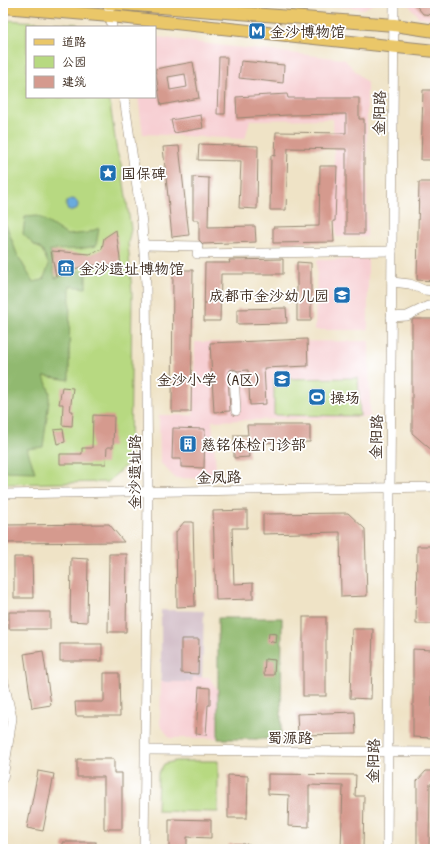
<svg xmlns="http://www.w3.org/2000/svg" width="438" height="852" font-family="'Patrick Hand','LXGW WenKai TC',sans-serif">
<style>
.built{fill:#f7cfd3}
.industrial{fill:#d2bdc7}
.green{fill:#b7d981;stroke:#798250}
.forest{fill:#91b96f;stroke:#667246}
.water{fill:#6aabde;stroke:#526a7e}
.building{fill:#d59a8e;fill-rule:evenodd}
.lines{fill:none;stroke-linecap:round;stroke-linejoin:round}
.minor-casing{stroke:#958672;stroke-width:10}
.major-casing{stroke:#958672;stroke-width:14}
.minor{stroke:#fff;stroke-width:9}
.major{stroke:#eac769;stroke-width:12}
.labels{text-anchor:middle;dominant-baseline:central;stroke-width:3.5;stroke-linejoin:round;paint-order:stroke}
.poi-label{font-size:15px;fill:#3b2a1e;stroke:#fff;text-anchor:start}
.street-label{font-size:15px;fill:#3b2a1e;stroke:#fff}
</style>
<rect width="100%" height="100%" fill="#fff"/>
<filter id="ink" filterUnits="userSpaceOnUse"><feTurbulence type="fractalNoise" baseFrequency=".025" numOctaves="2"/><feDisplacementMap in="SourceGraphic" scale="8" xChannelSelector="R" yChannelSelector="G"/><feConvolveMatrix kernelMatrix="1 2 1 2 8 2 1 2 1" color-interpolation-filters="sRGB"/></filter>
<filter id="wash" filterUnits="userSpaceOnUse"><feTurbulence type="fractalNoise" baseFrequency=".012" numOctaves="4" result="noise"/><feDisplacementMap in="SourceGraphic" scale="16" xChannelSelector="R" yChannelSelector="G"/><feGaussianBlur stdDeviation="0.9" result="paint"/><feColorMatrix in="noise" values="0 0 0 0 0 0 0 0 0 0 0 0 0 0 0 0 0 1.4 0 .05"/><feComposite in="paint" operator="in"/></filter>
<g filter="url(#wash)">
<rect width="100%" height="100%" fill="#efe3c6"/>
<!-- built -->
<g class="built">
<path d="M306,3H375L364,9Z"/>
<path d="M407,3H435V19L419,17Z"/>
<path d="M158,37L217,45L344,59L367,83V237H336L333,119L250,120L245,139L143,134L138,97H155V40Z"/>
<path d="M368,259V330H315L317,260Z"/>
<path d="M369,341L370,417L212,421L217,479L175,478L160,462L159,415H193L195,342Z"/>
<path d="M193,677H209L218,691L217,738H170L160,725L161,682H192Z"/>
</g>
<!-- industrial -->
<path class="industrial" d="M161,610L204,611L202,677H193L192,682H161Z"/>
<!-- green -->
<g class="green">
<path d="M3,20L77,24L80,27H27V97H109L117,152L121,164L131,229L128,243L132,292L130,461L108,482L3,484Z"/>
<path d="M358,378L360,416L274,415V379Z"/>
<path d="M175,761H218V812L157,811L158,774L164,764Z"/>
</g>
<!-- forest -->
<g class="forest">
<path d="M38,216L67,235L87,233L99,228L96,246L79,249L50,250L55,278L82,270L86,274V288L70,286L69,380L44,376L50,393L43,447L27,449L35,472L3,471V220L7,227L17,254L33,282L43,280L49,265L42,250L33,244L23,234L25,217Z"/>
<path d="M218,618H282L281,739H218Z"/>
</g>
<!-- water -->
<circle class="water" cx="72" cy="205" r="6"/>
<g id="blocks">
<!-- building -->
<g class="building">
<path d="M414,3H435V15L423,14Z"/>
<path d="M219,57H227L225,114H217Z"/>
<path d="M241,61L284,65L283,83L239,78Z"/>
<path d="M193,62L199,98L161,105L155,69ZM185,74L187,87L170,90L168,77Z"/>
<path d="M423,90H435V160H421Z"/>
<path d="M287,94L288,98H359V119H364V234H346V149L288,148L286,210H270L271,155L275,156L276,132L346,133V114L288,115L237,118L236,97Z"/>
<path d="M201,115L203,128L174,133L171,120Z"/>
<path d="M199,144L258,146L257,209L239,208L241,161L198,160Z"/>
<path d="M179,146L189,235L172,237L163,147Z"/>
<path d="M320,166H337L335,221H333L334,242L273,243V227L319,226Z"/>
<path d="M193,177L209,178L208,227L255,226L256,242L203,244L199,240V220H193Z"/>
<path d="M419,182H435V281L417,280Z"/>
<path d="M116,230L121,266L86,265L56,276L51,251L90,254L102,249L104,238Z"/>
<path d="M283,259V274H221L220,321H204L205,263H230L229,260Z"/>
<path d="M297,262L311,263V321H297Z"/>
<path d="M173,270H193L191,412H172Z"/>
<path d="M286,308L287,323L237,324V309Z"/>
<path d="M414,319H435V453L412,433V320Z"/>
<path d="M307,339L308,366L264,368L266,404L250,405L248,370L238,371L233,369L230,370L228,375L230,411L214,412L210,343Z"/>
<path d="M62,387L73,388L70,411H73L72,426L62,425L63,404H59Z"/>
<path d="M93,415L114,416L113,447H107L106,464H60V454H82V448H92Z"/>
<path d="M247,425H310V442L248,443L249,457L234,458V435H248Z"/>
<path d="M173,428L205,429L204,468L181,467V459H172Z"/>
<path d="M63,429L65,442L57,444L54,430Z"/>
<path d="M247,510V528H232L234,584L253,583V599L216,600L213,511Z"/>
<path d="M348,513L365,529L367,596L341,597L340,532L263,534V514Z"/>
<path d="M184,522H193L195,606L177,607L176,532Z"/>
<path d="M109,524L124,542L3,543V525Z"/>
<path d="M417,546H435L434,624H416Z"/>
<path d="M109,554H127L126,632H108Z"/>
<path d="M14,557H32L33,598H14Z"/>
<path d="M71,558L88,559L87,622L70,621Z"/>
<rect x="9" y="612" width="41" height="17"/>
<rect x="303" y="617" width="23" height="79"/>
<path d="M352,629H373L371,699L350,698Z"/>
<path d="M269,633L277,634L276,643L268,641Z"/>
<path d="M181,639H199L198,674L181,673Z"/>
<rect x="60" y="644" width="42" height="17"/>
<path d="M413,649L432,650V738L413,737Z"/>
<path d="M43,651L51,705L32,708L24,654Z"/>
<path d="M265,659L275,660L274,675H264Z"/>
<path d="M104,673H119L120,716H76L75,702H104Z"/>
<path d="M199,687L210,688V705H208L206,735L196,734Z"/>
<path d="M355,712L356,734L298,735L297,714Z"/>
<path d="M77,759H114V773H122V829H104V777H77Z"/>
<path d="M38,771L54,774L43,831L27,828Z"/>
<path d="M426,771H435V784H430L429,849H417V781Z"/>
<path d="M268,774L356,775L355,796H364L363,849H341L343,786L309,785V827L288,826L289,795L268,794Z"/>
<path d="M228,775L248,776L247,818H228Z"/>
<path d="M169,819L211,820V838L187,837V849H169Z"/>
<rect x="63" y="842" width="33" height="7"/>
<rect x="229" y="844" width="20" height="5"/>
</g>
</g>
</g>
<g filter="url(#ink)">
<use href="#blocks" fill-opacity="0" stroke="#958672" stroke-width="1"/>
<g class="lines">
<defs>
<g id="minor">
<path d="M108,3L112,27"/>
<path d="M124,97L142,223L146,284L148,492L144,849"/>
<path d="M143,245L198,246L197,254L392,251"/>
<path d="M392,282L410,284L424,290L435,291"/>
<path d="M391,317L407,316L428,306H435"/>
<path d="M234,375L236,411"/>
<path d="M3,494L435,487"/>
<path d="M3,678L12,718L3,778"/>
<path d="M146,750L435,752"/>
<path d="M387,849L394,3"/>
</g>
<g id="major">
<path d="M108,3L394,25L435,31"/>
<path d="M3,7L110,16L435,51"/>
</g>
</defs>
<!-- minor casing -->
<use href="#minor" class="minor-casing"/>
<!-- major casing -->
<use href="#major" class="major-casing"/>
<!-- minor -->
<use href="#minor" class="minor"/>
<!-- major -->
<use href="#major" class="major"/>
</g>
</g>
<!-- icons -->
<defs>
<symbol id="metro-square" viewBox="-11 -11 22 22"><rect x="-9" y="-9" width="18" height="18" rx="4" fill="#1f6fb2" stroke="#fff"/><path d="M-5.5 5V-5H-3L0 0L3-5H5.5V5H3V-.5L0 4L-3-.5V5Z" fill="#fff"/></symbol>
<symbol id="sight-square" viewBox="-11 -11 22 22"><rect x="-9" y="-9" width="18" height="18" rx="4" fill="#1f6fb2" stroke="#fff"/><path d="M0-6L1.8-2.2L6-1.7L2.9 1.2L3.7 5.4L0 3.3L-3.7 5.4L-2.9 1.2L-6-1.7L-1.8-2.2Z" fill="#fff"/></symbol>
<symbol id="museum-square" viewBox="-11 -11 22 22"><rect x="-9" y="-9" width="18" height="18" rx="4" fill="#1f6fb2" stroke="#fff"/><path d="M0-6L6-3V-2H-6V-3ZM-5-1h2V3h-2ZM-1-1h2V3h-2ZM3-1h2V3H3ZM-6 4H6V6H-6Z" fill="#fff"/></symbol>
<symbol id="school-square" viewBox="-11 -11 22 22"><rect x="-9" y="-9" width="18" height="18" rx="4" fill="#1f6fb2" stroke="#fff"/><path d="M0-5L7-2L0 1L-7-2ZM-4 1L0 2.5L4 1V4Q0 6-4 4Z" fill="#fff"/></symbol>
<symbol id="stadium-square" viewBox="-11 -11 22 22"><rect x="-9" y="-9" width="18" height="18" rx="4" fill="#1f6fb2" stroke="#fff"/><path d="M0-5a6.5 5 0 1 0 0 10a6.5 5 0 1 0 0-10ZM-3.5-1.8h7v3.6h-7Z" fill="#fff"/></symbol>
<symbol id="building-square" viewBox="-11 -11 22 22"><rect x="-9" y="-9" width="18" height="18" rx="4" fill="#1f6fb2" stroke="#fff"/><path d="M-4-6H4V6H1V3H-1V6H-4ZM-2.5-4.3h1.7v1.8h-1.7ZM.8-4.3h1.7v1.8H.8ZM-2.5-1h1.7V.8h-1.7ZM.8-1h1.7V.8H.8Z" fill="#fff"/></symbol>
</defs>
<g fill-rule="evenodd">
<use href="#metro-square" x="247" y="21" width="20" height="20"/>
<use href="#sight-square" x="98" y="163" width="20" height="20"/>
<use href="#museum-square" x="56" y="258" width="20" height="20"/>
<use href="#school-square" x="332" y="285" width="20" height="20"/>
<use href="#school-square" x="272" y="369" width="20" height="20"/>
<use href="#stadium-square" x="307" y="387" width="20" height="20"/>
<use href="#building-square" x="178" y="434" width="20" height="20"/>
</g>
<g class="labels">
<!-- poi labels -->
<g class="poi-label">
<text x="270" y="31">金沙博物馆</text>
<text x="121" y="173">国保碑</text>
<text x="79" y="268">金沙遗址博物馆</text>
<text x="329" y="295" text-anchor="end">成都市金沙幼儿园</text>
<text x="269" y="379" text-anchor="end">金沙小学（A区）</text>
<text x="330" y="397">操场</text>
<text x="201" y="444">慈铭体检门诊部</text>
</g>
<!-- street labels -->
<g class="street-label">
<text transform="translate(379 113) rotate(-89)">金阳路</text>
<text transform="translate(376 437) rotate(-89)">金阳路</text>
<text transform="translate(134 472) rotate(-90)">金沙遗址路</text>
<text transform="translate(219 477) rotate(-1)">金凤路</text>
<text x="290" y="737">蜀源路</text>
<text transform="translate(373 761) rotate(-89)">金阳路</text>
</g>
</g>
<!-- margin -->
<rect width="438" height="852" fill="none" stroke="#fff" stroke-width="16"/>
<!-- legend -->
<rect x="26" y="26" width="130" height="72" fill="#ffffff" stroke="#b1aaa5"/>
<rect x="34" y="39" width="20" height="6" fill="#eac769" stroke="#b1aaa5"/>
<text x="62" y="46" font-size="12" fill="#3b2a1e">道路</text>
<rect x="34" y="56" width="20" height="12" fill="#b7d981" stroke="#b1aaa5"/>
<text x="62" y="66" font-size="12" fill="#3b2a1e">公园</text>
<rect x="34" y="76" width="20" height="12" fill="#d59a8e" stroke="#b1aaa5"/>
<text x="62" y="86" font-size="12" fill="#3b2a1e">建筑</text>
</svg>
